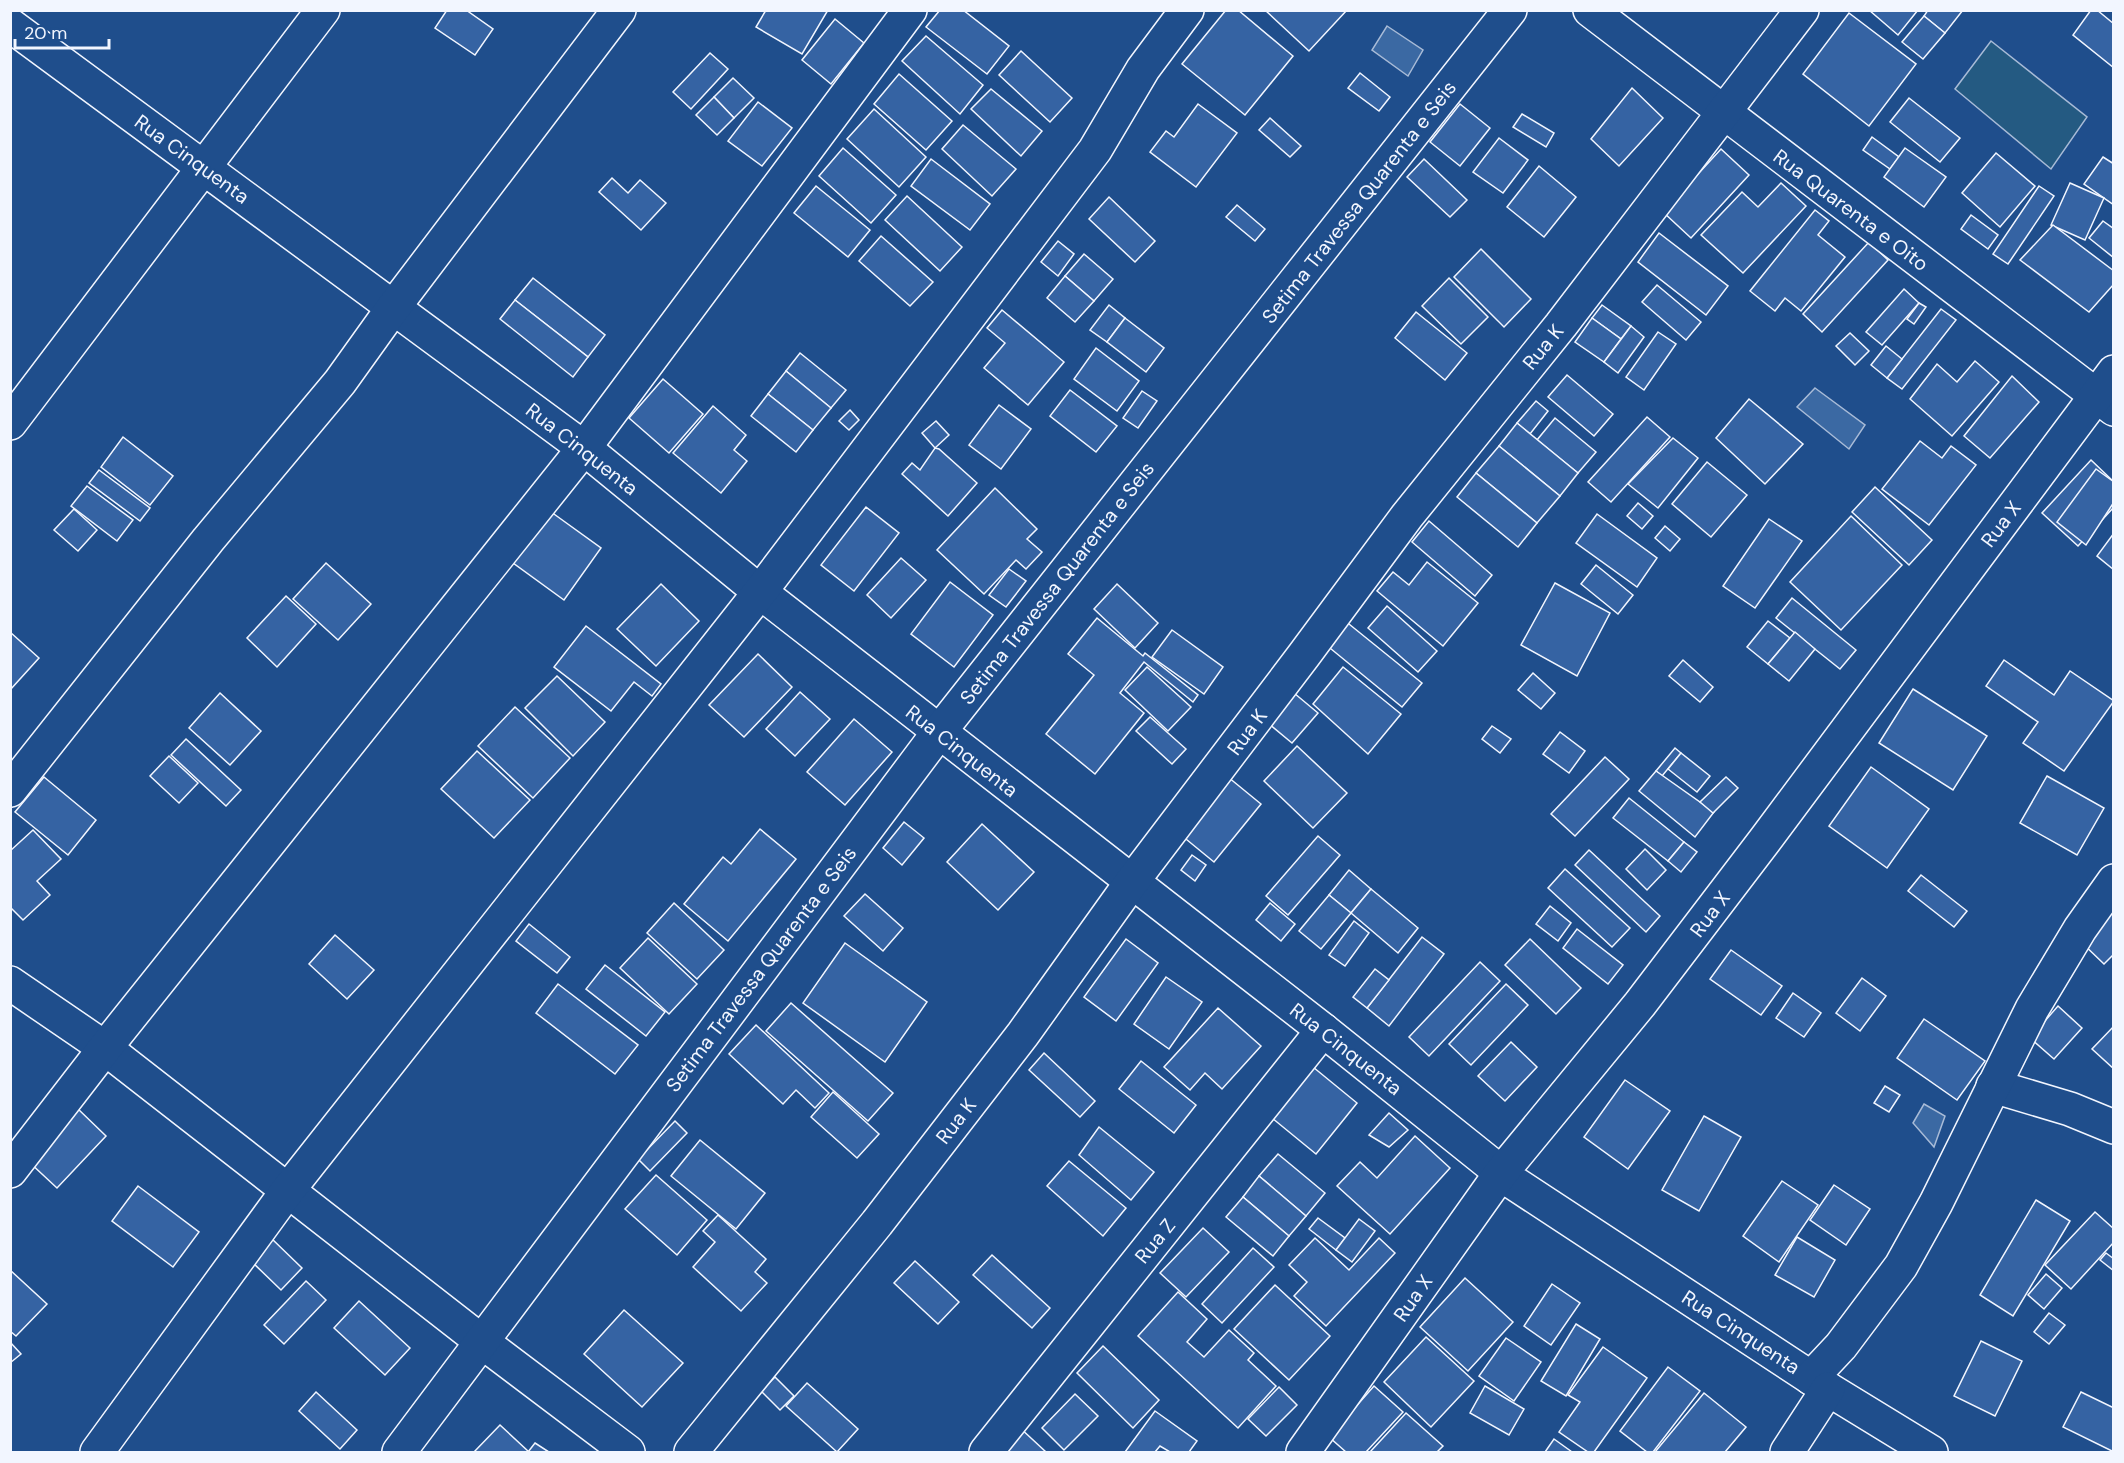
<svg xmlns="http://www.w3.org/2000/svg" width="2124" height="1463" font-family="'DM Sans',sans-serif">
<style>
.green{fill:#245a82;stroke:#a8bbd7;stroke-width:1.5}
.water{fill:#3b69a3;stroke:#a8bbd7;stroke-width:1.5}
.building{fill:#3563a3;stroke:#f2f6ff;stroke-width:1.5}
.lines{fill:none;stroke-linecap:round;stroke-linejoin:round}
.minor-casing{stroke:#f2f6ff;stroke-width:36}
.minor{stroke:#1f4e8c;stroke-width:33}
.labels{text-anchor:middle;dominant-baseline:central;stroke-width:4.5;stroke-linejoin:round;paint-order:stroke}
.street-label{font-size:20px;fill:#f2f6ff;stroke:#1f4e8c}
</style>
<rect width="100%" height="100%" fill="#1f4e8c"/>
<!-- green -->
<path class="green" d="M1991,41L2087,117L2051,169L1955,89Z"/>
<!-- water -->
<g class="water">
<path d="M1387,26L1423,50L1408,76L1372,50Z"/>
<path d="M1815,388L1865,425L1849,449L1797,407Z"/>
<path d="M1924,1104L1945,1116L1934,1147L1913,1123Z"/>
</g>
<!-- building -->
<g class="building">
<path d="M447,10H466L493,29L475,55L435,28Z"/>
<path d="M766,10H828L802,54L756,27Z"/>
<path d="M940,10H963L1009,46L987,74L926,27Z"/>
<path d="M1226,10H1238L1293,56L1245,115L1182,64Z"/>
<path d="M1265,10H1347L1309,51Z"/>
<path d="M1869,10H1918L1898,35Z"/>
<path d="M1928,10H1963L1945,33L1924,16Z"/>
<path d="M2091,10H2097L2114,24V68L2073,35Z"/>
<path d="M1849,13L1916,64L1869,126L1803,74Z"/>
<path d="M1924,16L1945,33L1923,59L1902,42Z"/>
<path d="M835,19L864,43L831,84L802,60Z"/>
<path d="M926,36L983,85L960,114L902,61Z"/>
<path d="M1021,51L1072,98L1050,122L999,75Z"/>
<path d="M710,53L728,69L691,109L673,92Z"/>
<path d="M1360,73L1390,97L1379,111L1348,88Z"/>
<path d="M899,74L952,121L926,150L874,104Z"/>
<path d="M733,78L754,98L734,118L714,97Z"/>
<path d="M1632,88L1663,118L1619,166L1591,139Z"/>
<path d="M991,89L1042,131L1021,156L971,109Z"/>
<path d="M714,97L734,118L717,135L696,115Z"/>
<path d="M1909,98L1960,138L1940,162L1890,122Z"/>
<path d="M758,102L792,128L762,166L728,141Z"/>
<path d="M1198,104L1237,133L1196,187L1150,152L1166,131L1174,137Z"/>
<path d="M1460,104L1490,128L1460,166L1430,142Z"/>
<path d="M874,109L926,157L899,187L847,139Z"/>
<path d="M1522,114L1554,133L1546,147L1513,127Z"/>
<path d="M1270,118L1301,146L1290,157L1259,130Z"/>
<path d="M963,125L1016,169L992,196L942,149Z"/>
<path d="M1872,137L1899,157L1890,169L1863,150Z"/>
<path d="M1499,138L1528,160L1503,193L1473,172Z"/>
<path d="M843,148L896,195L871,223L819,176Z"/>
<path d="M1905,148L1946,177L1924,207L1884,177Z"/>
<path d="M1721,149L1749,175L1691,238L1663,212Z"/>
<path d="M1996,153L2035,186L2000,227L1962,193Z"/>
<path d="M2103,157L2114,164V205L2084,184Z"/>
<path d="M931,159L990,204L970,230L911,186Z"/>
<path d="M1424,159L1467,200L1450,217L1407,177Z"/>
<path d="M1539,166L1576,197L1544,237L1507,207Z"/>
<path d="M612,178L628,193L640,180L666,203L641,230L599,192Z"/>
<path d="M1781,183L1806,206L1743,273L1701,235L1742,192L1758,207Z"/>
<path d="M2070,183L2104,198L2085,240L2051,225Z"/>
<path d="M816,186L870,230L848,257L794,213Z"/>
<path d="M2039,186L2054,196L2008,264L1993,254Z"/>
<path d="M907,196L962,247L940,271L885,220Z"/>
<path d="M1109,197L1155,241L1135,262L1089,219Z"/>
<path d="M1237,205L1265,229L1255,241L1226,217Z"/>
<path d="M1815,210L1829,221L1818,235L1845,257L1801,311L1785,298L1775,311L1750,291Z"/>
<path d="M1971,215L1998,235L1988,249L1961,229Z"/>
<path d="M2103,221L2114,229V258L2089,238Z"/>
<path d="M2053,225L2114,271V284L2089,312L2020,260Z"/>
<path d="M1659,233L1728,286L1706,315L1638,262Z"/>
<path d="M881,236L933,282L910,306L859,261Z"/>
<path d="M1058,241L1074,254L1058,276L1041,262Z"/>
<path d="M1869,242L1888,260L1822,332L1803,314Z"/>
<path d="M1481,249L1531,299L1504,327L1454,277Z"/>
<path d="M1084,254L1113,279L1094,301L1065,276Z"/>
<path d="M1065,276L1094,301L1075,322L1047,298Z"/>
<path d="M533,278L605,335L588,357L515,300Z"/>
<path d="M1449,278L1488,317L1461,344L1422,306Z"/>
<path d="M1657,285L1701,322L1686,340L1642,302Z"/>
<path d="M1904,289L1919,303L1882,345L1866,332Z"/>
<path d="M515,300L588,357L573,377L500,319Z"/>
<path d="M1919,303L1926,307L1914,324L1907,319Z"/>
<path d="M1109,305L1125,318L1107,342L1090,330Z"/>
<path d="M1602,305L1631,326L1621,339L1592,318Z"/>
<path d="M1941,309L1956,320L1902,389L1887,378Z"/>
<path d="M1002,310L1064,362L1028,405L984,368L1005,343L987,328Z"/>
<path d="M1416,312L1467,353L1445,380L1395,338Z"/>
<path d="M1125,318L1164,348L1146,372L1107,342Z"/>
<path d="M1592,318L1621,339L1604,362L1575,342Z"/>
<path d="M1631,326L1644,337L1618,373L1604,362Z"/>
<path d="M1658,332L1676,344L1644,390L1626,377Z"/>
<path d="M1850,333L1869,351L1855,365L1836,346Z"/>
<path d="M1886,346L1902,359L1887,378L1871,365Z"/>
<path d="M1096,348L1139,381L1117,411L1074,379Z"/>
<path d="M800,353L846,390L831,408L786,371Z"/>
<path d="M1975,361L1999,382L1952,436L1910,399L1937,364L1957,382Z"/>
<path d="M786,371L831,408L813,430L768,394Z"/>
<path d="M1567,375L1613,414L1594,436L1548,397Z"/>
<path d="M2012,376L2039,402L1990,458L1964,436Z"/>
<path d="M663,379L703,414L669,453L629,418Z"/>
<path d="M1070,390L1117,426L1096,452L1050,416Z"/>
<path d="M1142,391L1157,401L1138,428L1123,418Z"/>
<path d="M768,394L813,430L796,452L751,416Z"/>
<path d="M1749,399L1803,444L1765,484L1716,438Z"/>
<path d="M1536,401L1548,411L1530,434L1517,423Z"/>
<path d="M999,405L1031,429L1001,469L969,445Z"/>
<path d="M713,406L746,435L734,450L747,461L721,493L673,453Z"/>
<path d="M850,410L859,420L849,430L839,421Z"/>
<path d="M1647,417L1670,437L1611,502L1588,482Z"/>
<path d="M1555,418L1596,452L1578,473L1537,440Z"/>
<path d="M936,421L949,435L935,448L922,433Z"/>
<path d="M1517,423L1578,473L1560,496L1499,446Z"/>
<path d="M123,437L173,476L150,505L101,467Z"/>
<path d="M1673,438L1698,458L1658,508L1628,484Z"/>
<path d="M1920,441L1942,458L1951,446L1976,465L1929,525L1882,489Z"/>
<path d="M1499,446L1560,496L1537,523L1476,473Z"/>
<path d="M935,448L939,449L977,483L948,516L902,474L912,463L920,470Z"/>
<path d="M2091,460L2114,482V507L2078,546L2042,513Z"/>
<path d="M1707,462L1747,495L1711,537L1672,504Z"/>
<path d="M2096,469L2114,482V502L2086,545L2057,522Z"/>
<path d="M99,470L150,508L140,521L89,483Z"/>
<path d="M1476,473L1537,523L1518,547L1457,497Z"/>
<path d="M87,486L133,520L117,541L71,506Z"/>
<path d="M1875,487L1932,540L1909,565L1852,512Z"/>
<path d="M995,488L1037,529L1027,539L1042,552L1026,569L1016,560L984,594L937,550Z"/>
<path d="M1638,503L1653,516L1642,529L1627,516Z"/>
<path d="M866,507L899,533L854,591L821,565Z"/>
<path d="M74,509L97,530L78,551L54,530Z"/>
<path d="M547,509L601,548L564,600L509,560Z"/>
<path d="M1597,514L1657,558L1637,587L1576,543Z"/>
<path d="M1851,516L1902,565L1841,630L1790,582Z"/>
<path d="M1769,519L1802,541L1755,608L1723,586Z"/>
<path d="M1429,521L1492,575L1475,596L1412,542Z"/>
<path d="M1665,526L1680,539L1670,551L1655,538Z"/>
<path d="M2114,533V570L2097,556Z"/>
<path d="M901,558L926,580L891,618L867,595Z"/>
<path d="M1427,562L1478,603L1443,646L1377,591L1393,572L1409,585Z"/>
<path d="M326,563L371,604L338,640L293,599Z"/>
<path d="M1596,565L1633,595L1618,614L1581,584Z"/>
<path d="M1009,569L1026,581L1006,607L989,595Z"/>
<path d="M950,582L993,615L954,667L911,634Z"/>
<path d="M1555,583L1610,613L1577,676L1521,645Z"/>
<path d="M661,584L699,621L656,666L617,629Z"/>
<path d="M1117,584L1158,623L1135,648L1094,609Z"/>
<path d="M286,596L316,624L277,667L247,638Z"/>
<path d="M1792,598L1856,650L1840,669L1776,618Z"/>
<path d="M1387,606L1437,651L1418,672L1368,628Z"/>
<path d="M1097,618L1143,656L1145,653L1198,695L1193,702L1144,662L1120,693L1144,713L1095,774L1046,734L1094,675L1068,654Z"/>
<path d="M1344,620L1422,683L1402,707L1325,644Z"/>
<path d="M1768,621L1790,638L1768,664L1747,647Z"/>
<path d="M586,626L661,684L652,696L634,682L611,711L554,667Z"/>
<path d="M1172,630L1223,667L1204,694L1152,657Z"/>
<path d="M10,632L39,658L10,690Z"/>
<path d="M1795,632L1815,649L1789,681L1768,664Z"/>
<path d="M758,654L792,687L744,737L709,705Z"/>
<path d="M1683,660L1713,687L1700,702L1669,676Z"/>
<path d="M2004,660L2054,695L2070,671L2114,701L2064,771L2023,743L2038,722L1986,686Z"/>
<path d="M1147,667L1191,707L1168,731L1125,690Z"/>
<path d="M1343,667L1401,714L1368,754L1313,704Z"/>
<path d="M1533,673L1555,693L1541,709L1518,690Z"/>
<path d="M557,676L605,722L573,756L525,708Z"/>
<path d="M1913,689L1987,736L1953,790L1879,743Z"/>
<path d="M800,692L830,719L795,756L766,729Z"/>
<path d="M220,693L261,731L230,765L189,728Z"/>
<path d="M1294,693L1318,713L1292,743L1268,723Z"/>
<path d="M515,707L570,758L533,798L478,746Z"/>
<path d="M1150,717L1186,749L1172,764L1136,731Z"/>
<path d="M854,719L892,752L845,805L807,772Z"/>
<path d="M1492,726L1511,739L1500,753L1482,739Z"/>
<path d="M1560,732L1585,751L1569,773L1543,754Z"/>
<path d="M186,739L241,790L226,806L171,755Z"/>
<path d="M1297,746L1347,793L1313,828L1264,781Z"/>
<path d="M1675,748L1681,753L1662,776L1656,771Z"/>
<path d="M477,751L530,800L494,838L441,789Z"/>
<path d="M1681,753L1710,776L1697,792L1668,769Z"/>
<path d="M169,756L198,783L179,803L150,776Z"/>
<path d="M1605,757L1629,779L1575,836L1551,814Z"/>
<path d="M1871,767L1929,809L1887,868L1829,826Z"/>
<path d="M1656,771L1714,812L1695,837L1639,791Z"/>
<path d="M2047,776L2104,808L2077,855L2020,823Z"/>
<path d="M44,777L96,820L68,855L15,812Z"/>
<path d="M1228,777L1261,804L1214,862L1181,835Z"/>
<path d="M1726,777L1738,788L1713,813L1700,802Z"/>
<path d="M1629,798L1684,842L1668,861L1613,818Z"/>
<path d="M904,822L924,838L902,865L883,848Z"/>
<path d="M982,824L1034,872L998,910L947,862Z"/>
<path d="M760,829L796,859L728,941L684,904L723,857L731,864Z"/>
<path d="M33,830L61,859L37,881L50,895L23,920L10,907V851Z"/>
<path d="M1318,836L1340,855L1288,915L1266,896Z"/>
<path d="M1684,842L1697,852L1681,872L1668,861Z"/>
<path d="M1645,849L1666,870L1647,890L1626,869Z"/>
<path d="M1589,850L1660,916L1646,932L1575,865Z"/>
<path d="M1192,855L1206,865L1195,881L1181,870Z"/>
<path d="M1565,869L1630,928L1612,947L1548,888Z"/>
<path d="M1349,870L1371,889L1351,913L1329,895Z"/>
<path d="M1921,875L1967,911L1954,927L1908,891Z"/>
<path d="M1371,889L1418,928L1398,953L1351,913Z"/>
<path d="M865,894L903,928L883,951L844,916Z"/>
<path d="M1329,895L1351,913L1321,949L1299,931Z"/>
<path d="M674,903L724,950L697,979L647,933Z"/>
<path d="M1270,903L1295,924L1281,941L1256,920Z"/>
<path d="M2114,904V954L2104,964L2078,939Z"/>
<path d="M1550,906L1571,923L1558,941L1536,924Z"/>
<path d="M1354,921L1369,933L1345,966L1329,955Z"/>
<path d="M529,924L570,957L557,973L516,941Z"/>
<path d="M1577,929L1623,965L1608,984L1563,948Z"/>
<path d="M335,935L374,970L347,999L309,964Z"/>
<path d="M1422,937L1444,954L1389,1026L1367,1008Z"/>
<path d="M648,938L697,984L669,1014L620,968Z"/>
<path d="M1126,939L1158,963L1116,1021L1084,997Z"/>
<path d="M1530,939L1581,988L1556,1014L1505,965Z"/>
<path d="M845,943L927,1002L885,1062L803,1003Z"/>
<path d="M1731,950L1782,986L1761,1015L1710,979Z"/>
<path d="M1480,962L1500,981L1429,1056L1409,1037Z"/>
<path d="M605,965L665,1012L646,1036L586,989Z"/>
<path d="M1375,969L1389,980L1367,1008L1353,997Z"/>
<path d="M1166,977L1202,1002L1169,1049L1134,1024Z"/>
<path d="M1862,978L1886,996L1860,1031L1836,1013Z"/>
<path d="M558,984L638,1045L615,1074L536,1013Z"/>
<path d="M1506,984L1528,1005L1471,1065L1449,1044Z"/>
<path d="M1793,993L1821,1013L1804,1037L1776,1018Z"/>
<path d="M791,1003L893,1093L868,1121L766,1031Z"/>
<path d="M2058,1006L2082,1028L2054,1059L2030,1038Z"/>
<path d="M1218,1008L1261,1046L1222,1089L1205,1073L1190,1090L1164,1067Z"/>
<path d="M1924,1019L1985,1061L1957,1100L1897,1058Z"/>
<path d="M756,1025L829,1093L815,1108L796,1090L783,1104L729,1054Z"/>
<path d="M2114,1026V1069L2092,1049Z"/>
<path d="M1511,1042L1537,1067L1505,1101L1478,1076Z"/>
<path d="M1044,1053L1095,1101L1080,1117L1029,1070Z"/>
<path d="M1141,1061L1196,1105L1174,1133L1119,1089Z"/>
<path d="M1313,1067L1357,1103L1316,1154L1272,1118Z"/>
<path d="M1625,1080L1670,1111L1628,1169L1584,1137Z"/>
<path d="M1885,1086L1900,1095L1889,1112L1874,1103Z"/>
<path d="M833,1092L879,1134L857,1158L811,1117Z"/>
<path d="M77,1108L106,1136L57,1188L28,1161Z"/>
<path d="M1389,1113L1408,1130L1389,1147L1369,1135Z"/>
<path d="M1704,1116L1741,1137L1699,1211L1662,1190Z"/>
<path d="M675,1121L687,1133L650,1171L638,1159Z"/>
<path d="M1099,1127L1154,1172L1131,1200L1079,1155Z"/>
<path d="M1415,1136L1450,1168L1390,1234L1337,1186L1360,1162L1377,1178Z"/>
<path d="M700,1140L765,1193L736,1229L671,1176Z"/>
<path d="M1278,1154L1325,1193L1306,1216L1259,1176Z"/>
<path d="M1069,1161L1126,1208L1103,1236L1047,1186Z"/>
<path d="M656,1175L707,1220L677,1255L625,1209Z"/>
<path d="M1259,1176L1306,1216L1289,1236L1243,1197Z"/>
<path d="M1782,1181L1818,1205L1779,1262L1743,1236Z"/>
<path d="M1834,1185L1870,1209L1846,1245L1810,1220Z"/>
<path d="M138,1186L199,1232L173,1267L112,1221Z"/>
<path d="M1243,1197L1289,1236L1273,1256L1226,1217Z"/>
<path d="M2036,1200L2070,1221L2013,1316L1980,1295Z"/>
<path d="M2095,1212L2114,1229V1242L2071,1289L2045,1265Z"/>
<path d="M718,1215L766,1259L755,1272L767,1283L741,1311L693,1267L715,1242L703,1231Z"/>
<path d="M1318,1218L1345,1238L1336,1250L1309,1229Z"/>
<path d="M1359,1219L1375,1231L1352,1262L1336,1250Z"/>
<path d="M1203,1228L1229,1252L1186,1297L1160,1273Z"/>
<path d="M1797,1237L1835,1260L1814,1297L1775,1275Z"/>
<path d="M271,1238L302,1268L281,1290L250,1260Z"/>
<path d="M1315,1238L1349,1270L1379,1238L1395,1253L1326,1326L1294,1296L1307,1282L1289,1265Z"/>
<path d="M1253,1248L1274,1267L1222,1323L1202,1304Z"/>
<path d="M2106,1253L2114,1259V1271L2100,1260Z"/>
<path d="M992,1255L1050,1308L1032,1328L973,1275Z"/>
<path d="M915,1261L959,1302L938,1324L894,1283Z"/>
<path d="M10,1270L47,1304L16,1336L10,1331Z"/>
<path d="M2046,1274L2062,1288L2044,1309L2028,1295Z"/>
<path d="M1465,1278L1513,1322L1468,1371L1420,1327Z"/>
<path d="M306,1281L326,1300L284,1344L264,1325Z"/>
<path d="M1552,1284L1580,1303L1551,1345L1524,1326Z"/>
<path d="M1275,1285L1330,1336L1289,1380L1234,1329Z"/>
<path d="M1178,1292L1207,1319L1187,1342L1204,1357L1229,1330L1254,1353L1248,1360L1276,1386L1238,1428L1138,1336Z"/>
<path d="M359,1301L410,1348L385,1375L334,1328Z"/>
<path d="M624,1310L683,1363L642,1407L584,1354Z"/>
<path d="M2049,1313L2065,1325L2049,1344L2034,1332Z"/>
<path d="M1576,1324L1600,1339L1566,1396L1541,1381Z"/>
<path d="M1426,1337L1474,1381L1431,1427L1384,1382Z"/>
<path d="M1506,1338L1541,1362L1514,1401L1479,1376Z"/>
<path d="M1981,1341L2022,1361L1995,1416L1954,1396Z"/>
<path d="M10,1342L21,1354L10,1363Z"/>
<path d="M1103,1346L1159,1400L1133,1428L1077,1373Z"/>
<path d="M1603,1347L1647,1378L1594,1452H1588L1559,1432L1580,1402L1568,1395Z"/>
<path d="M1668,1367L1700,1391L1653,1452H1647L1620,1431Z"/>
<path d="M775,1377L794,1396L780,1410L761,1391Z"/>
<path d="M807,1383L858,1429L837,1452L786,1406Z"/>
<path d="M1374,1386L1403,1412L1366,1452H1346L1329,1437Z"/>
<path d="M1485,1386L1524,1409L1509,1435L1470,1413Z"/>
<path d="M1279,1387L1297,1405L1266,1436L1248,1419Z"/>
<path d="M316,1392L357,1430L340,1449L299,1411Z"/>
<path d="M2081,1392L2114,1408V1452L2063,1427Z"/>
<path d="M1704,1393L1746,1427L1725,1452H1655Z"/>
<path d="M1075,1394L1098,1416L1064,1450L1042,1428Z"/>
<path d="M1155,1411L1197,1441L1189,1452H1170L1160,1446L1155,1452H1125Z"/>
<path d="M1406,1413L1443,1446L1437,1452H1370Z"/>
<path d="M500,1425L529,1452H474Z"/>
<path d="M1018,1426L1046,1452H993Z"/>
<path d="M1554,1439L1572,1452H1545Z"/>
<path d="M535,1443L549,1452H528Z"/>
</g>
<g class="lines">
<defs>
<g id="minor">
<path d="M1590,10L2114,409"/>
<path d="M10,25L584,448L760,592L1323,1030L1514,1183L1828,1389L1931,1452"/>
<path d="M10,423L323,10"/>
<path d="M10,790L208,540L340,382L393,308L619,10"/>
<path d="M10,983L105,1048L481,1341L628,1452"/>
<path d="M1993,1086L2070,1109L2114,1127"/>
<path d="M10,1171L105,1048L584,448L910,10"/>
<path d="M1811,1378L1841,1346L1901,1266L1936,1203L2032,1009L2080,929L2114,881"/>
<path d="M97,1452L288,1190L760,592L1095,150L1143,69L1187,10"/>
<path d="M399,1452L939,732L1510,10"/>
<path d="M691,1452L877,1223L1023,1034L1131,883L1304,655L1407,516L1561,325L1802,10"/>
<path d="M986,1452L1323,1030"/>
<path d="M1303,1452L1501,1173L1640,1004L1765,840L2114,372"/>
<path d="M1787,1452L1828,1389"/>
</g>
</defs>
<!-- minor casing -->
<use href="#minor" class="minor-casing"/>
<!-- minor -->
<use href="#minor" class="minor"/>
</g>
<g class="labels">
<!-- street labels -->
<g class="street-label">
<text transform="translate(192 159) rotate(36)">Rua Cinquenta</text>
<text transform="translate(1359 202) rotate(-52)">Setima Travessa Quarenta e Seis</text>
<text transform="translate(1851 210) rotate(37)">Rua Quarenta e Oito</text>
<text transform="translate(1543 347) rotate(-51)">Rua K</text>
<text transform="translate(582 449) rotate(38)">Rua Cinquenta</text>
<text transform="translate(2001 524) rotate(-53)">Rua X</text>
<text transform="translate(1057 583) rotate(-52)">Setima Travessa Quarenta e Seis</text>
<text transform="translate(1247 732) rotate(-53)">Rua K</text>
<text transform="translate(962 751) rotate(38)">Rua Cinquenta</text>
<text transform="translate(1710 914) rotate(-53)">Rua X</text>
<text transform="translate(761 969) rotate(-53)">Setima Travessa Quarenta e Seis</text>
<text transform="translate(1346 1049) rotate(38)">Rua Cinquenta</text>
<text transform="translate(956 1121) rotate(-52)">Rua K</text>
<text transform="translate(1155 1241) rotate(-51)">Rua Z</text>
<text transform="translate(1413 1298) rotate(-55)">Rua X</text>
<text transform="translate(1741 1332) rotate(33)">Rua Cinquenta</text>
</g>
</g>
<!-- border -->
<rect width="2124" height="1463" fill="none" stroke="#f2f6ff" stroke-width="24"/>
<!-- scale -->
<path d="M15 39v9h94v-9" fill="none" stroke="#f2f6ff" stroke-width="3"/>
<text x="24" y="39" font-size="18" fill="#f2f6ff" stroke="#1f4e8c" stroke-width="4.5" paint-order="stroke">20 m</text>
</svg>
